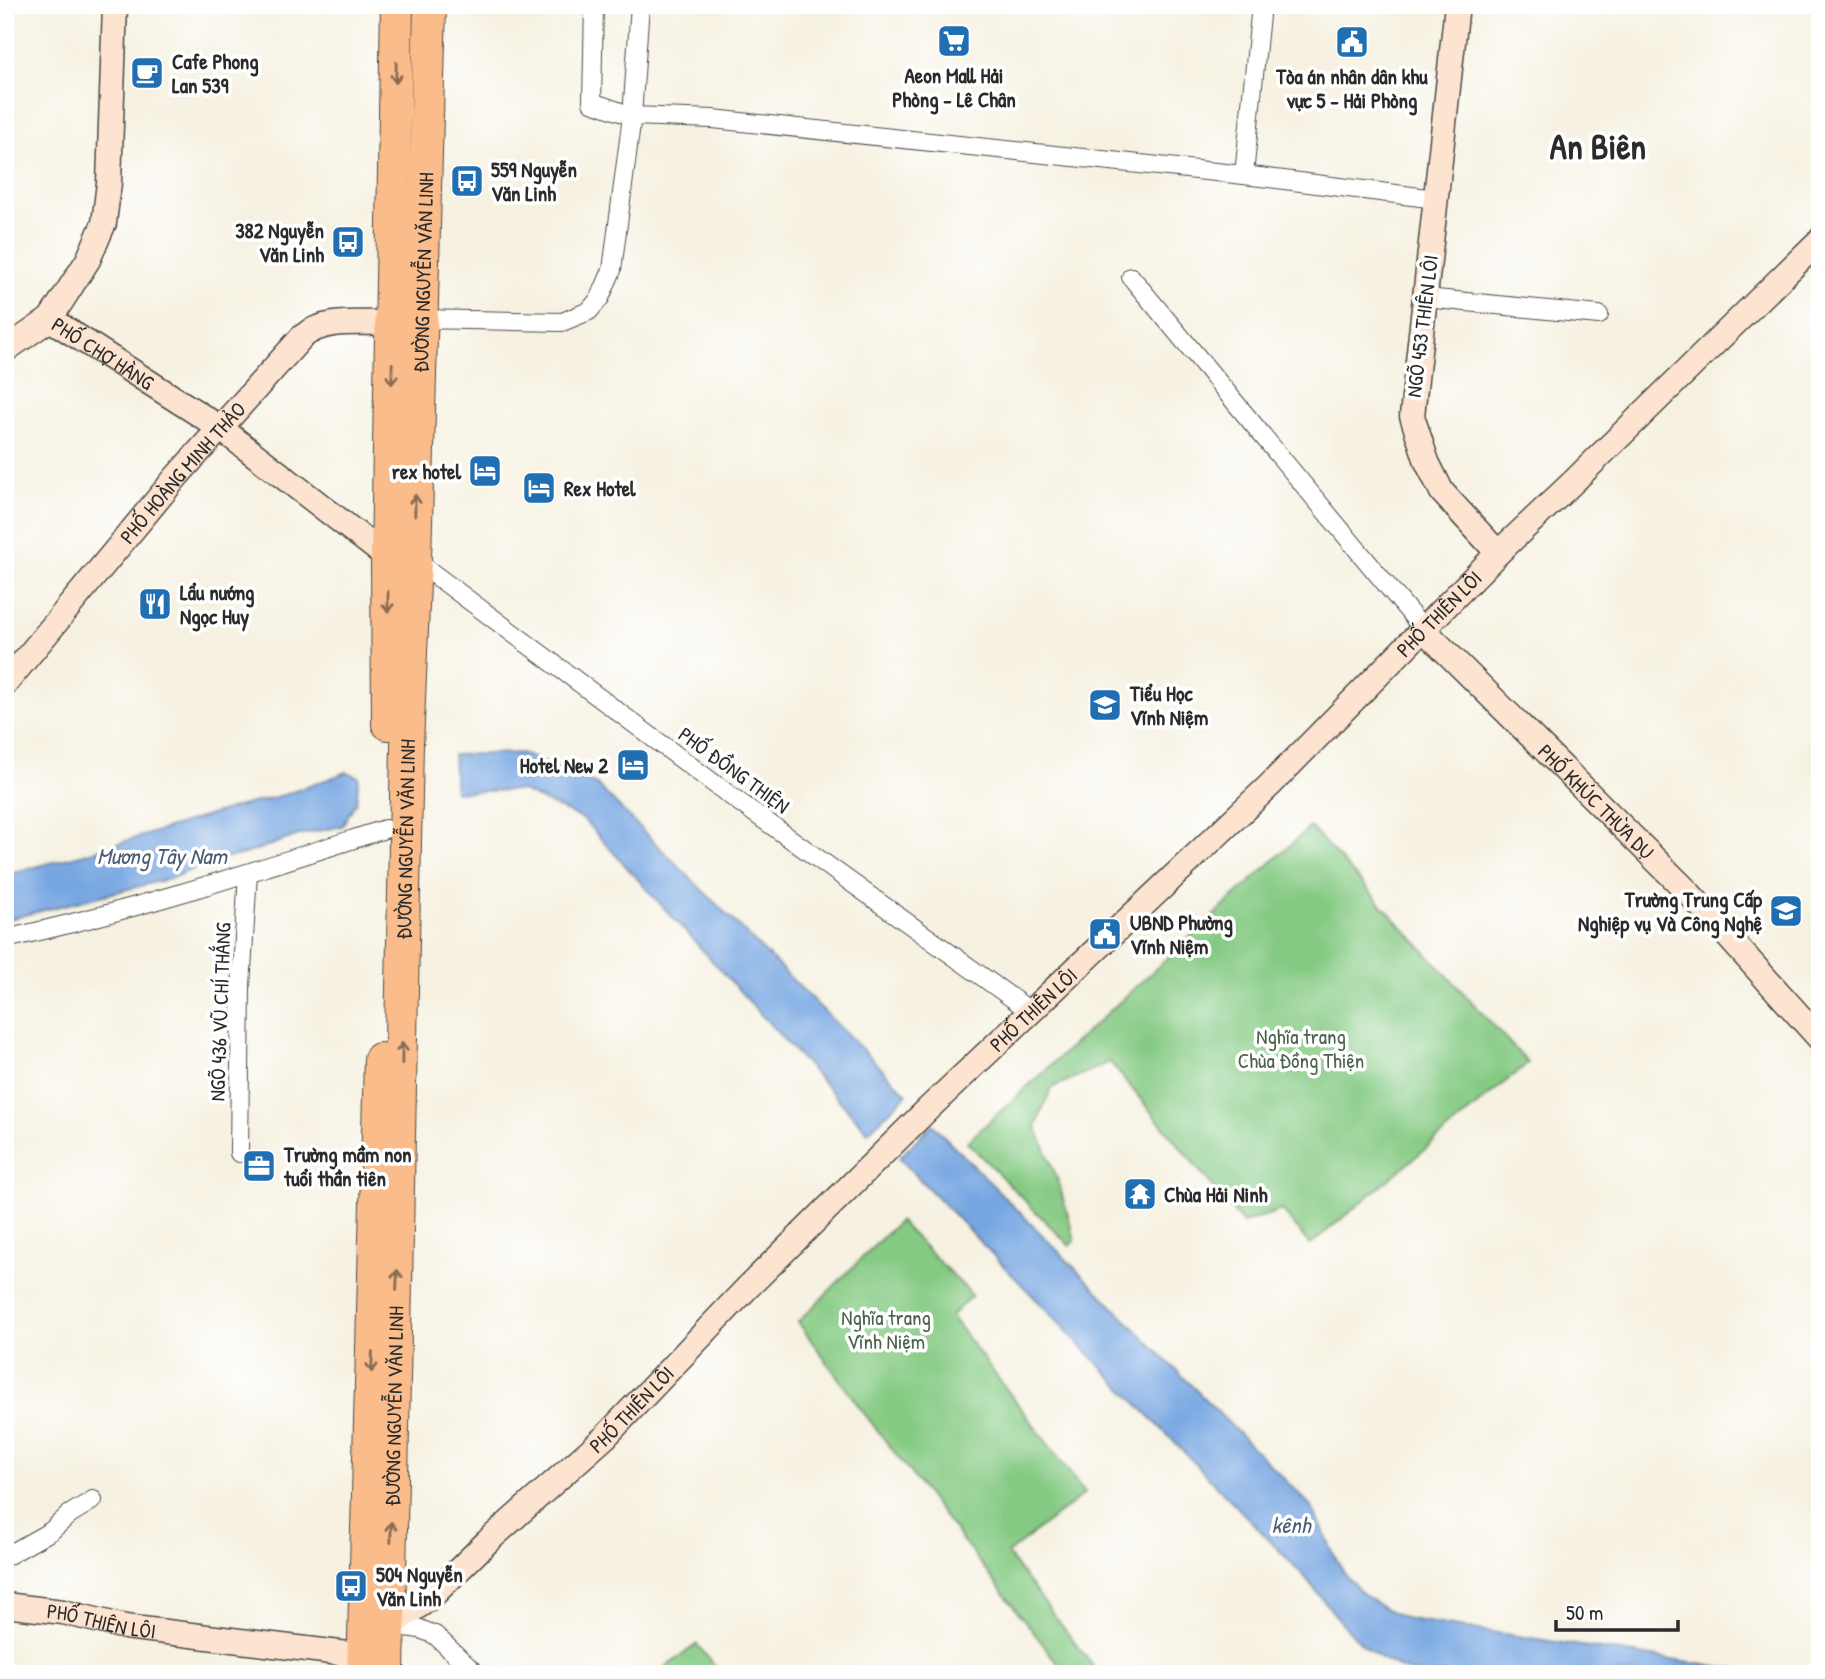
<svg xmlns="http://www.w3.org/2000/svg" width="1825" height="1679" font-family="'Patrick Hand',sans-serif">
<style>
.green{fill:#85ca83;stroke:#587a57;stroke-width:2}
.water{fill:#76a6e1;stroke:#506886;stroke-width:2}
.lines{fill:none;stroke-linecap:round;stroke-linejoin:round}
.street-casing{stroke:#494946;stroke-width:20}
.secondary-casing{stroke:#494946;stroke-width:27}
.highway-casing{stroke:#494946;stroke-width:34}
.street{stroke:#fff;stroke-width:18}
.secondary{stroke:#fde4d0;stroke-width:24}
.highway{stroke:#f9bc8a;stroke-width:32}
.oneway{stroke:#886c56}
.labels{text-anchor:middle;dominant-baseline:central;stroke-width:7;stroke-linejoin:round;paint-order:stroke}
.poi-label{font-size:21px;font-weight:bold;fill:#2b2b2b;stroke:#fff;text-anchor:start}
.street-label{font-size:21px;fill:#2b2b2b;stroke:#fff}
.park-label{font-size:21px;fill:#4a634a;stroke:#fff}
.water-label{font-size:23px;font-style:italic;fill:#495c74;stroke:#fff}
.town-label{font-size:35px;font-weight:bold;fill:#2b2b2b;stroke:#fff}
</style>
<rect width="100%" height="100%" fill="#fff"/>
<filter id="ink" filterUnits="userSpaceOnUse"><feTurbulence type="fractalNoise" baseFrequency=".0143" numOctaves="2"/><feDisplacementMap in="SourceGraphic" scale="14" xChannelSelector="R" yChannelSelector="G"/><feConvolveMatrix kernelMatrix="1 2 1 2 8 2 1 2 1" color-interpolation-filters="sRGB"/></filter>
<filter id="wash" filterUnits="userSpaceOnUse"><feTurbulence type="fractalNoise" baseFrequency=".00686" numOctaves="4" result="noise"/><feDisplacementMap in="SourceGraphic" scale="28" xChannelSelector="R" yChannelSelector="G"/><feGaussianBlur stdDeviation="1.57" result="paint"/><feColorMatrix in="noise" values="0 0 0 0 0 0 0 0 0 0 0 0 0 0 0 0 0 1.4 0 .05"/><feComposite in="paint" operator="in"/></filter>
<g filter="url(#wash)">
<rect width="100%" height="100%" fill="#f6f1e1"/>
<!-- green -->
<g class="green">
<path d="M1310,827L1528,1063L1310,1245L1282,1210L1243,1223L1110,1062L1051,1088L1036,1126L1057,1178L1075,1240L1070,1246L967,1142Z"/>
<path d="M899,1221L972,1295L951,1316L1085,1493L1007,1554L1099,1674H1066L860,1408L798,1322Z"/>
<path d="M697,1644L721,1674H666L663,1669Z"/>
</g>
<!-- water -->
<g class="water">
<path d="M521,753L597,785L907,1094L868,1132L583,819L520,790L455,792L453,755Z"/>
<path d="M347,772L359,777L356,802L342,826L299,835L248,853L207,863L172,878L5,920V875L84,854L236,807L284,795Z"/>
<path d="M932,1124L1310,1505C1322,1523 1327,1542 1337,1561C1354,1592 1376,1606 1408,1619L1762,1674H1419C1365,1661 1338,1618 1305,1577L899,1158Z"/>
</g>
</g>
<g filter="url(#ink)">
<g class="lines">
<defs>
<g id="street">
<path d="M594,5L592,102L632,116L713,119L1244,175L1436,199"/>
<path d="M1244,175L1261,5"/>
<path d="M1131,277L1424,630"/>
<path d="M1426,298L1599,315"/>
<path d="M420,319L562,322L589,311L600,298L612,270L632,116L640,5"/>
<path d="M415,560L728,794L1030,1011"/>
<path d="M5,939C134,911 260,869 385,829"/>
<path d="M239,1153L241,986L248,873"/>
<path d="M5,1557L51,1531L70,1514L93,1500"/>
<path d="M390,1625L420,1629L435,1635L476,1674"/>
</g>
<g id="secondary">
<path d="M1457,5L1412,416L1427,462L1442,492L1498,553"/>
<path id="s1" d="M50,319L219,427L387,557"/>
<path d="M5,350L50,319L88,260L104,223L109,183L115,5"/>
<path id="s2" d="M1424,630L1688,892L1820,1039"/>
<path id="s3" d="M5,684L177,476L302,337C326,317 363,324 393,323"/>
<path id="s4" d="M5,1605L63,1612L125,1627L348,1654L364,1648L390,1625L429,1599L488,1541L605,1437L747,1288L929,1108L1270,785L1498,553L1570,485L1820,240"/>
</g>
<g id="highway">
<path d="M388,724L387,557L397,5"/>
<path d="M363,1674L380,1059"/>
<path id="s5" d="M388,1674L407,745L415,560L430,5"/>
</g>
</defs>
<!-- street casing -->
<use href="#street" class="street-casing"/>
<!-- secondary casing -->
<use href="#secondary" class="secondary-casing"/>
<!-- highway casing -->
<use href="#highway" class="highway-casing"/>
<!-- street -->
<use href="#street" class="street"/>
<!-- secondary -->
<use href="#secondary" class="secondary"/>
<!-- highway -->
<use href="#highway" class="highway"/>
</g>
<!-- one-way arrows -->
<defs><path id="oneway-shaft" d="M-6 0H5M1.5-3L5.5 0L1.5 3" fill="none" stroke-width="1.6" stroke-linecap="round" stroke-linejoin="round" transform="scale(1.75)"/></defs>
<g class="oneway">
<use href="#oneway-shaft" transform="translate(396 73) rotate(91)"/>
<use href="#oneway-shaft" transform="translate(392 374) rotate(91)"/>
<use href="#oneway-shaft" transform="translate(415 505) rotate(-89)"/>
<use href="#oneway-shaft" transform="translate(388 602) rotate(90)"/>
<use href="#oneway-shaft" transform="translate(402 1053) rotate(-89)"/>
<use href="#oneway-shaft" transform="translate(397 1280) rotate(-88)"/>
<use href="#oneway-shaft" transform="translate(372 1362) rotate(92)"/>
<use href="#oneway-shaft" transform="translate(391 1532) rotate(-89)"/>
</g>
</g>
<!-- icons -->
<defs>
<symbol id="supermarket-square" viewBox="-11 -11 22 22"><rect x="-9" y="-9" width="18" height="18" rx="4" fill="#1f6fb2" stroke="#fff"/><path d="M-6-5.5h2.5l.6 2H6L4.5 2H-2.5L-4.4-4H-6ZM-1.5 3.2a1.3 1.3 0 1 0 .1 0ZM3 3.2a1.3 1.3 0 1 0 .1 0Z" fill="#fff"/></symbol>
<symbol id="civic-square" viewBox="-11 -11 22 22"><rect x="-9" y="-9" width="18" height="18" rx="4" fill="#1f6fb2" stroke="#fff"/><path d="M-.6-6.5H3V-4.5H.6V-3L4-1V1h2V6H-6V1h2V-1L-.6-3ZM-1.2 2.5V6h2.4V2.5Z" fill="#fff"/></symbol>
<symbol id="cafe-square" viewBox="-11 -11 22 22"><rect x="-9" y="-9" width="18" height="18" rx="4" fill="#1f6fb2" stroke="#fff"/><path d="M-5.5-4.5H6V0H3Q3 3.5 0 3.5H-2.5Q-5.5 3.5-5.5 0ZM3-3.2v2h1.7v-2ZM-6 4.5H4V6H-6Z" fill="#fff"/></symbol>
<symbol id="bus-square" viewBox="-11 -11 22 22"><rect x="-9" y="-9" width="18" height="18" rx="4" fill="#1f6fb2" stroke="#fff"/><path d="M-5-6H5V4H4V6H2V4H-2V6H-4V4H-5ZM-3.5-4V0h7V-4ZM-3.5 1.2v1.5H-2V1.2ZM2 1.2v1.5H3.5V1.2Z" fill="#fff"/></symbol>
<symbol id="hotel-square" viewBox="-11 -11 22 22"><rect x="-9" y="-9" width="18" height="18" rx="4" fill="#1f6fb2" stroke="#fff"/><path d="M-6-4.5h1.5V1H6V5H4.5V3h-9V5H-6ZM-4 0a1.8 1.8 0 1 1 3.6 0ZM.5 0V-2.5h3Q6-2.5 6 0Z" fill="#fff"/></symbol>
<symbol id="restaurant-square" viewBox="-11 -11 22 22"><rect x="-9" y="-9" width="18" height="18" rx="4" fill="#1f6fb2" stroke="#fff"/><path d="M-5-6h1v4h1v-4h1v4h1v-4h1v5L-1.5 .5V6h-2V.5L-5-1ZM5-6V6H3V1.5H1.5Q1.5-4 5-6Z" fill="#fff"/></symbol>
<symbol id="school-square" viewBox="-11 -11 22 22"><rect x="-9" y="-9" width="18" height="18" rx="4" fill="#1f6fb2" stroke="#fff"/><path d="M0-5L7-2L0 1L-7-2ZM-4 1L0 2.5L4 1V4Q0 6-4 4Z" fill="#fff"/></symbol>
<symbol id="university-square" viewBox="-11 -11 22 22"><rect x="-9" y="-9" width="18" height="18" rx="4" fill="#1f6fb2" stroke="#fff"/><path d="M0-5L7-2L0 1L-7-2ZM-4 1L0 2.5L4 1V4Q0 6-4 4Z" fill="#fff"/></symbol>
<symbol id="office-square" viewBox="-11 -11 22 22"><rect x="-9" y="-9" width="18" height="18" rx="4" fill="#1f6fb2" stroke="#fff"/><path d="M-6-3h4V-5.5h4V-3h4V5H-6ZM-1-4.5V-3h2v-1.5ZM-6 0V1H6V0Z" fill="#fff"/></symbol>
<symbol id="temple-square" viewBox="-11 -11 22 22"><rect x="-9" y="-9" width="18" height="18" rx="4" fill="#1f6fb2" stroke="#fff"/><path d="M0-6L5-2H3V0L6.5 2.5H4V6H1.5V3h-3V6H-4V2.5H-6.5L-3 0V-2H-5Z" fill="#fff"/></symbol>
</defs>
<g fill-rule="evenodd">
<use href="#supermarket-square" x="935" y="22" width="38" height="38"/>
<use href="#civic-square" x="1333" y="23" width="38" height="38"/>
<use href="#cafe-square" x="128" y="54" width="38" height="38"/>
<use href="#bus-square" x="448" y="162" width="38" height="38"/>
<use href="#bus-square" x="329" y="223" width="38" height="38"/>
<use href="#hotel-square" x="466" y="452" width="38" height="38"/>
<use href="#hotel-square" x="520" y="469" width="38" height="38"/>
<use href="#restaurant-square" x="136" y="585" width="38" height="38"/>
<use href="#school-square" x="1086" y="686" width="38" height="38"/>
<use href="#hotel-square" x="614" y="746" width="38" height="38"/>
<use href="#university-square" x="1767" y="892" width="38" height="38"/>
<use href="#civic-square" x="1086" y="915" width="38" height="38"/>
<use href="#office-square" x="240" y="1147" width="38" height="38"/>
<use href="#temple-square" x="1121" y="1175" width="38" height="38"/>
<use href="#bus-square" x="332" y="1567" width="38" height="38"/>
</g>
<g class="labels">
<!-- poi labels -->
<g class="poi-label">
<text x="172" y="61">Cafe Phong<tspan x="172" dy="24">Lan 539</tspan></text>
<text x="954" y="75" text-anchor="middle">Aeon Mall Hải<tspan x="954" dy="24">Phòng - Lê Chân</tspan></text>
<text x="1352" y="76" text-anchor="middle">Tòa án nhân dân khu<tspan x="1352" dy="24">vực 5 - Hải Phòng</tspan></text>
<text x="491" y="169">559 Nguyễn<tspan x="491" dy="24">Văn Linh</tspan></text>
<text x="324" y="230" text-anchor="end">382 Nguyễn<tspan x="324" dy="24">Văn Linh</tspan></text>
<text x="461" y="471" text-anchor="end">rex hotel</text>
<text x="564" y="488">Rex Hotel</text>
<text x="180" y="592">Lẩu nướng<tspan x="180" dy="24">Ngọc Huy</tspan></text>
<text x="1130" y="693">Tiểu Học<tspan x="1130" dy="24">Vĩnh Niệm</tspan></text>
<text x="608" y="765" text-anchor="end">Hotel New 2</text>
<text x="1762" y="899" text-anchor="end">Trường Trung Cấp<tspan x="1762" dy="24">Nghiệp vụ Và Công Nghệ</tspan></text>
<text x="1130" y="922">UBND Phường<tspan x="1130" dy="24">Vĩnh Niệm</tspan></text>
<text x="284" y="1154">Trường mầm non<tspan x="284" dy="24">tuổi thần tiên</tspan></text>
<text x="1164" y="1194">Chùa Hải Ninh</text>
<text x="376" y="1574">504 Nguyễn<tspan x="376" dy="24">Văn Linh</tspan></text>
</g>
<!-- street labels -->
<g class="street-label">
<text stroke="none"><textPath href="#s5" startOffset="1402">ĐƯỜNG NGUYỄN VĂN LINH</textPath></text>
<text transform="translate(1422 326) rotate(-83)">NGÕ 453 THIÊN LÔI</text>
<text stroke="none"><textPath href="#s1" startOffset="63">PHỐ CHỢ HÀNG</textPath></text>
<text stroke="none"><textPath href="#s3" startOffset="276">PHỐ HOÀNG MINH THẢO</textPath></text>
<text stroke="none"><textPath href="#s4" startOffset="1857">PHỐ THIÊN LÔI</textPath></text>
<text transform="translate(734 770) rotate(36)">PHỐ ĐỒNG THIỆN</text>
<text stroke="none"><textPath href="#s2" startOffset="243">PHỐ KHÚC THỪA DỤ</textPath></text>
<text stroke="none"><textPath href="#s5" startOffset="835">ĐƯỜNG NGUYỄN VĂN LINH</textPath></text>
<text stroke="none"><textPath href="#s4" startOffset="1290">PHỐ THIÊN LÔI</textPath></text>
<text transform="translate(220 1012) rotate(-88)">NGÕ 436 VŨ CHÍ THẮNG</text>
<text stroke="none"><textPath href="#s5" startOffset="268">ĐƯỜNG NGUYỄN VĂN LINH</textPath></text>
<text stroke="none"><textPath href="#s4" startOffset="723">PHỐ THIÊN LÔI</textPath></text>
<text stroke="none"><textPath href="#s4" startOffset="98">PHỐ THIÊN LÔI</textPath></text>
</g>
<!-- park labels -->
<g class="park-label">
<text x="1301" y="1036">Nghĩa trang<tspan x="1301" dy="24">Chùa Đồng Thiện</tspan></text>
<text x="886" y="1317">Nghĩa trang<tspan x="886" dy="24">Vĩnh Niệm</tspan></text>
</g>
<!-- water labels -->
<g class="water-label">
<text x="162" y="855">Mương Tây Nam</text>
<text x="1291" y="1524">kênh</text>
</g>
<!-- town labels -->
<g class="town-label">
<text x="1598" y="146">An Biên</text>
</g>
</g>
<!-- margin -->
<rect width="1825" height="1679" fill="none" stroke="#fff" stroke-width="28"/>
<!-- scale -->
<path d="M1556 1620v10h122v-10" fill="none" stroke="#2b2b2b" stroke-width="3.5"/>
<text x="1566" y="1620" font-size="21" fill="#2b2b2b" stroke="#ffffff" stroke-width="5" paint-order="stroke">50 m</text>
</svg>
